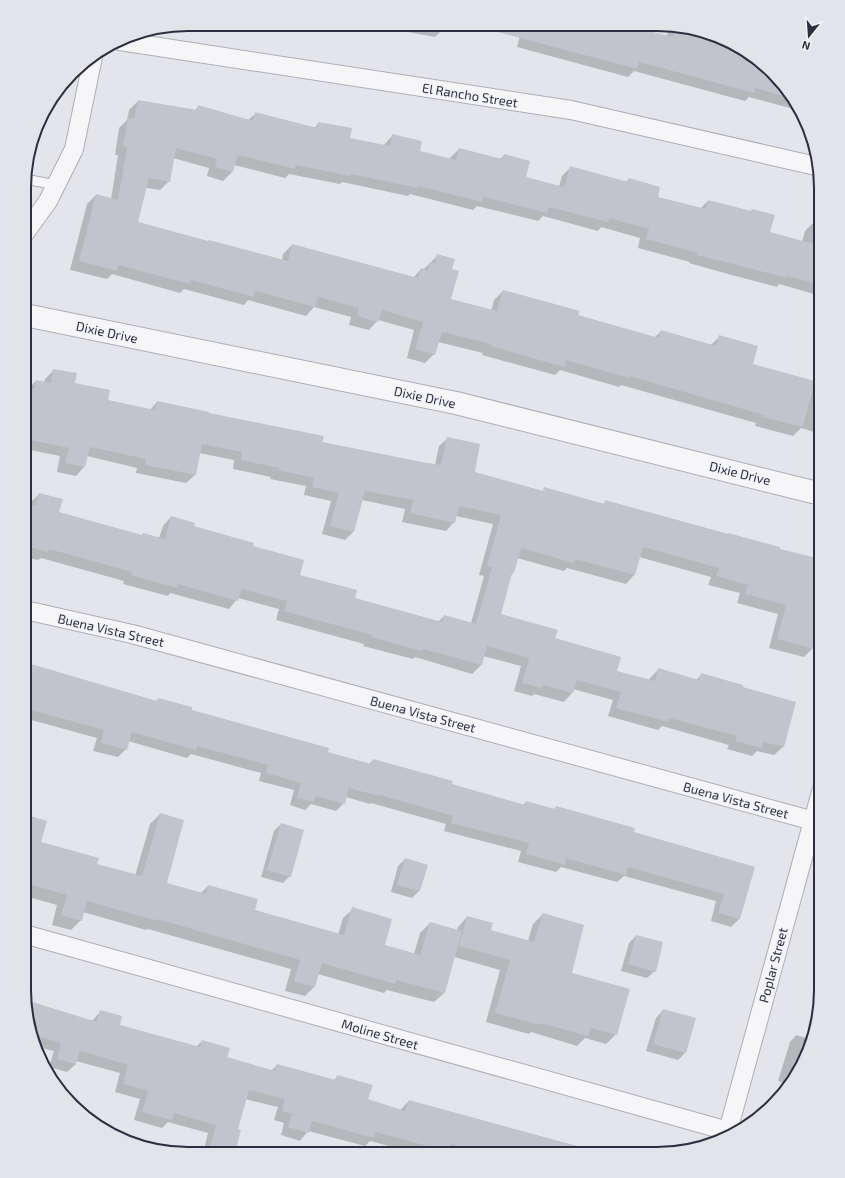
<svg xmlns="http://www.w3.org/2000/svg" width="845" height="1178" font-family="'Exo 2',sans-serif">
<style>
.shadow{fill:#0003}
.building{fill:#c1c3cd}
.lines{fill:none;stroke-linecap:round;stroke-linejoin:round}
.service-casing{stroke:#adaeb7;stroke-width:11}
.minor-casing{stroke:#adaeb7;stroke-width:20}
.tertiary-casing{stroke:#adaeb7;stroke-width:24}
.service{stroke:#f6f6f9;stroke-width:9}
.minor{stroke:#f6f6f9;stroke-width:18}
.tertiary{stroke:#f6f6f9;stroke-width:22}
.labels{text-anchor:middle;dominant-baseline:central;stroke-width:3;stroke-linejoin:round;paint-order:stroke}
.street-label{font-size:13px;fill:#2d2f41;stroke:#f3f4f8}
.rim{fill:none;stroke:#2d2f41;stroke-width:2}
</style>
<rect width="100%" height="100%" fill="#e4e5ea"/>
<!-- shadow -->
<g class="shadow">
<path d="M352,24L444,25L443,29L435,37L375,26L373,28Z"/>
<path d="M523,25H621L667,36L668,32L675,25H679L720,36L738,47L736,52L758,59L801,111L749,97L745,101L634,71L628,77L517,47Z"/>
<path d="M138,101L194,111L199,106L248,120L255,114L314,128L319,123L349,139L383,146L392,136L419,152L450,160V158L459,149L499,160L504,155L524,178L559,187L562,176L571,167L626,182L629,179L656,198L700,209L708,201L750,212L752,210L769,233L802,242L805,231L814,222L821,225V296L779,284L777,287L728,274L689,263L690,262L638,248L640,238L601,227L598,231L543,216L538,221L477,206L473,210L410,194L408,196L342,182L340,184L289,174L285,178L234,165L232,172L223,181L207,176L209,168L173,158L169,181L160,190L146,188L137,222L208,242L282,260L283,254L292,245L413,278L421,269L423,270L438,255L450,269V300L491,311L494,300L503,291L577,316L654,338L661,331L711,345L719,337L752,364L821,389V434L801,428L793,436L755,426L756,423L621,385L619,387L560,370L555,375L482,355L483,353L438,342L434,354L425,363L407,358L414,330L378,320L369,330L349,325L351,317L314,307L306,316L248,300L244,305L184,289L180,293L112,274L107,279L70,270L87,204L96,195L111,199L118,155H115L119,128L127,120L129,110Z"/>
<path d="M54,370L74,384L107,401L150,410L157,402L321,442L435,465L439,446L448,438L473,473L542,491L545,488L603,504L606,501L779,548L812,649L804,657L769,648L778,614L737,603L740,593L708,585L711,577L639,557L634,575L626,584L567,568L564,571L517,558L513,573L511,575L500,615L554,639L616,671L649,681L650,678L659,669L696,680L701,675L741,688L783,747L774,755L757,751L752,756L727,749L729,745L662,726L658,730L608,716L613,700L573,689L572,693L564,702L534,694L532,696L514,691L521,666L483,656L481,665L472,674L415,657L413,659L363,646L364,644L276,620L279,609L238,598L229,609L170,593L168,596L123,584L124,581L41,558L38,560L25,557V505L29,506L30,503L39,494L58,513L141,536L143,534L159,538L163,526L171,517L193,527L252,547L298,576L353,599L438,622L444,616L471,623L484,576L479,575L493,524L456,516L454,522L446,531L402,522L405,509L362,500L353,532L345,540L322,534L331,501L304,495L306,486L270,479L271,477L233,469L234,460L199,453L195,475L186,483L136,473L137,468L87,456L84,467L76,476L57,472L60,456L25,449V388L28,389L36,381L44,383L45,379Z"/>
<path d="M32,665L155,702L158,699L190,711L327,753L369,764L373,760L451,785L523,805L526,802L553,810L556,807L632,832L754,867L739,919L731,927L711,921L716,901L624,876L617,882L561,867L556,872L518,862L521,851L444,831L446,824L371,803L370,804L346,797L344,803L336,811L311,804L305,810L290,805L294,790L259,781L261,773L191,754L187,758L128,741L126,749L118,757L93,751L97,738L24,718L25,666L30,667Z"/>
<path d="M160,814L165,883L201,893L208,886L254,911L338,935L343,918L353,909L383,946L414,954L420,933L430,923L457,930L458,927L467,917L490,931L528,941L533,924L543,914L570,973L616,1034L606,1044L585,1038L577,1046L531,1032L529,1034L486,1022L500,970L454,957L444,993L434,1002L387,990L384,993L318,974L315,986L305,996L285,991L291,969L148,929L146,930L83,912L81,920L71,930L52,925L57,905L25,896L24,898V815L40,843L96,865L135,876L150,824Z"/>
<path d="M281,824L290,876L283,883L261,877L274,831Z"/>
<path d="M405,859L426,865L419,891L412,898L391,892L398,866Z"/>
<path d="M636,936L655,971L647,978L621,971L629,943Z"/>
<path d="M27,1002L92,1021L101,1011L118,1025L196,1047L202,1041L226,1058L271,1071L277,1065L333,1081L338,1076L367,1100L400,1110L409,1101L602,1153H416L370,1141L365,1146L308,1131L300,1141L281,1135L284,1123L274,1120L278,1107L245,1099L237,1130L234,1153H203L208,1133L168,1122L162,1128L134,1120L140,1099L115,1092L120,1073L76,1061V1064L67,1072L49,1067L54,1051L37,1047Z"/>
<path d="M663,1010L685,1053L678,1060L646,1051L656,1018Z"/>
<path d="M796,1035L813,1040L793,1081L790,1085L778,1081L790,1042Z"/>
</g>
<!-- building -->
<g class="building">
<path d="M494,25H625L673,37L676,25H679L720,37L738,47L737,52L757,58L790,98L755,88L754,93L639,62L637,69L494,31Z"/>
<path d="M138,100L197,110L198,105L253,121L255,112L317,128L318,122L352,128L350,138L390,146L392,134L422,141L420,151L456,160L459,148L502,159L504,154L530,161L526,177L564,187L570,166L628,182L629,178L660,187L658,197L706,209L708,200L751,211L752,209L775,215L770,232L821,246V285L787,276V278L737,265L697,255L698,253L646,239L649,229L609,218L608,222L549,207L547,213L484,197L482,202L418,186V188L351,174L350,176L296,165L295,169L238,155L233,172L215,167L217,159L176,148L170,182L149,178L138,222L208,241L209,240L288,261L292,244L418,278L421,268L428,270L430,262L435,263L437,254L455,259L452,269L459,271L451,299L497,311L503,290L580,311L578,315L659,338L661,330L716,346L719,335L758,346L753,364L815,381L803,427L763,417L764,415L629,376V378L566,360L564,367L491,346V344L442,332L435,355L415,349L423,322L382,310L378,322L357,316L359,308L318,297L315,307L255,291L253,297L191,280L190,284L118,265L117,271L79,261L96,194L118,200L127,147L123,146L128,118L134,119Z"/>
<path d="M53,369L77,373L75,383L110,390L108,400L155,410L157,401L209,412V413L324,436L322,442L421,462L441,465L447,437L480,444L475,472L543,491L544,487L604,504L605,500L728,534V533L780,547V549L821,559V621L813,649L777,639L786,605L745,594L748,585L716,576L719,568L643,547L635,575L575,559L574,563L521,548L514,573H512L501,614L558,630L555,638L621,657L617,671L655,681L658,668L699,680L701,673L743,685V687L796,702L784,747L763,742L762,748L735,741L737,736L669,718L668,722L616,708L621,692L577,680L573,693L542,685V688L522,683L529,658L487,646L482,665L423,649L422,651L371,637L372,635L284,611L287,601L242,589L238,601L178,584L177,588L131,575L132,572L49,549L48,552L25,546V504L35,506L39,493L63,499L59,512L142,535L143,533L165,539L171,516L195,523L194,526L254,543L253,546L304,560L300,575L357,590L355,598L442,622L444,615L476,624L492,567L487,566L501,515L459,506L455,523L410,513L413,500L365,491L354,532L330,526L339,493L312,487L314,478L278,470L279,468L241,460L242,452L202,444L196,475L145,465L146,459L90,447L85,467L65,463L69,448L25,439V387L34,389L36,380L51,383Z"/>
<path d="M31,664L157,701L158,698L192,707V710L329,748L328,752L371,764L373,759L453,781L452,784L525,805L526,801L555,809L556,806L635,828L634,832L755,867L740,919L718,913L724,894L628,867L626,875L566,858L565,865L526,854L529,843L451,823L453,816L380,795L379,796L349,788L345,804L316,796L314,802L297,798L301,783L266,773L268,765L197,746L196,750L132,732L127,750L101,743L104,730L24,708L25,688Z"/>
<path d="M160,813L184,820L167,883L206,894L208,885L258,899L255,910L344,935L352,907L392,919L385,945L420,955L430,922L462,931L445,993L396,980L395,984L322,963L315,987L294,981L300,960L157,919V921L87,901L82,921L61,915L67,895L24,883V814L47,821L41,842L99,858L97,864L142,876Z"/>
<path d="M281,823L304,830L291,877L267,870Z"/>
<path d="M405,858L428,865L420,891L397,885Z"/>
<path d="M543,913L584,925L572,973L630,989L617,1035L591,1028L588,1036L540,1023V1025L495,1013L510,960L459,946L467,916L493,923L491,930L534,942Z"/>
<path d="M636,935L663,942L656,972L628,964Z"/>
<path d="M26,1000L97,1022L100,1010L122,1016L120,1025L200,1047L202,1040L230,1048L227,1057L275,1071L277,1064L336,1080L337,1075L373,1085L368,1099L405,1111L409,1100L584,1148L583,1154H486L451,1144L449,1152L376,1132L374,1138L312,1121L309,1133L288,1127L292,1114L282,1111L285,1099L249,1090L238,1129L241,1130L235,1153H220L209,1150L216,1125L174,1113L172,1120L142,1112L148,1091L123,1084L128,1065L80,1051L76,1064L57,1059L61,1043L41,1037L38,1049Z"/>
<path d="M663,1009L696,1018L686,1053L653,1044Z"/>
</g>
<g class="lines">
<defs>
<path id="service" d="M25,179L56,185"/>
<g id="minor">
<path d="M120,41L571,110L816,166"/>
<path d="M25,233L48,201L74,149L93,57"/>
<path d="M25,610L132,634L821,823"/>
<path d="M24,934L735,1133"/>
<path d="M726,1138L821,792"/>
</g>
<path id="tertiary" d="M25,315L456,403L821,494"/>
</defs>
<!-- service casing -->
<use href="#service" class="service-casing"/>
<!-- minor casing -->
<use href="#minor" class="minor-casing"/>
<!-- tertiary casing -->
<use href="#tertiary" class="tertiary-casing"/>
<!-- service -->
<use href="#service" class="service"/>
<!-- minor -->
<use href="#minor" class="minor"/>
<!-- tertiary -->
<use href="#tertiary" class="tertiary"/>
</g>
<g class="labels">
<!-- street labels -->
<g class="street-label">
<text transform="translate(470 95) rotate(9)">El Rancho Street</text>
<text transform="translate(107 332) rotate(12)">Dixie Drive</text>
<text transform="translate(425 397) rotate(12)">Dixie Drive</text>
<text transform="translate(740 473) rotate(14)">Dixie Drive</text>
<text transform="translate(111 630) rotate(13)">Buena Vista Street</text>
<text transform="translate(423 714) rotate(15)">Buena Vista Street</text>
<text transform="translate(736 800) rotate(15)">Buena Vista Street</text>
<text transform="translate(773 965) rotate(-75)">Poplar Street</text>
<text transform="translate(380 1034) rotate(16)">Moline Street</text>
</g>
</g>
<!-- crop -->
<path d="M0 0H845V1178H0ZM188 31H657A157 157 0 0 1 814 188V990A157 157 0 0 1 657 1147H188A157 157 0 0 1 31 990V188A157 157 0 0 1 188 31Z" fill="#e3e4e9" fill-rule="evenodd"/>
<path class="rim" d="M188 31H657A157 157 0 0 1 814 188V990A157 157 0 0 1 657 1147H188A157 157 0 0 1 31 990V188A157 157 0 0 1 188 31Z"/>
<!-- north arrow -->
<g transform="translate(809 36) rotate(197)" stroke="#f3f4f8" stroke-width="3" paint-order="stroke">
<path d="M0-3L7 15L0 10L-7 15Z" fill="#2d2f41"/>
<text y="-6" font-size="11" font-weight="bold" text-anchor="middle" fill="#2d2f41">N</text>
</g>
</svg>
